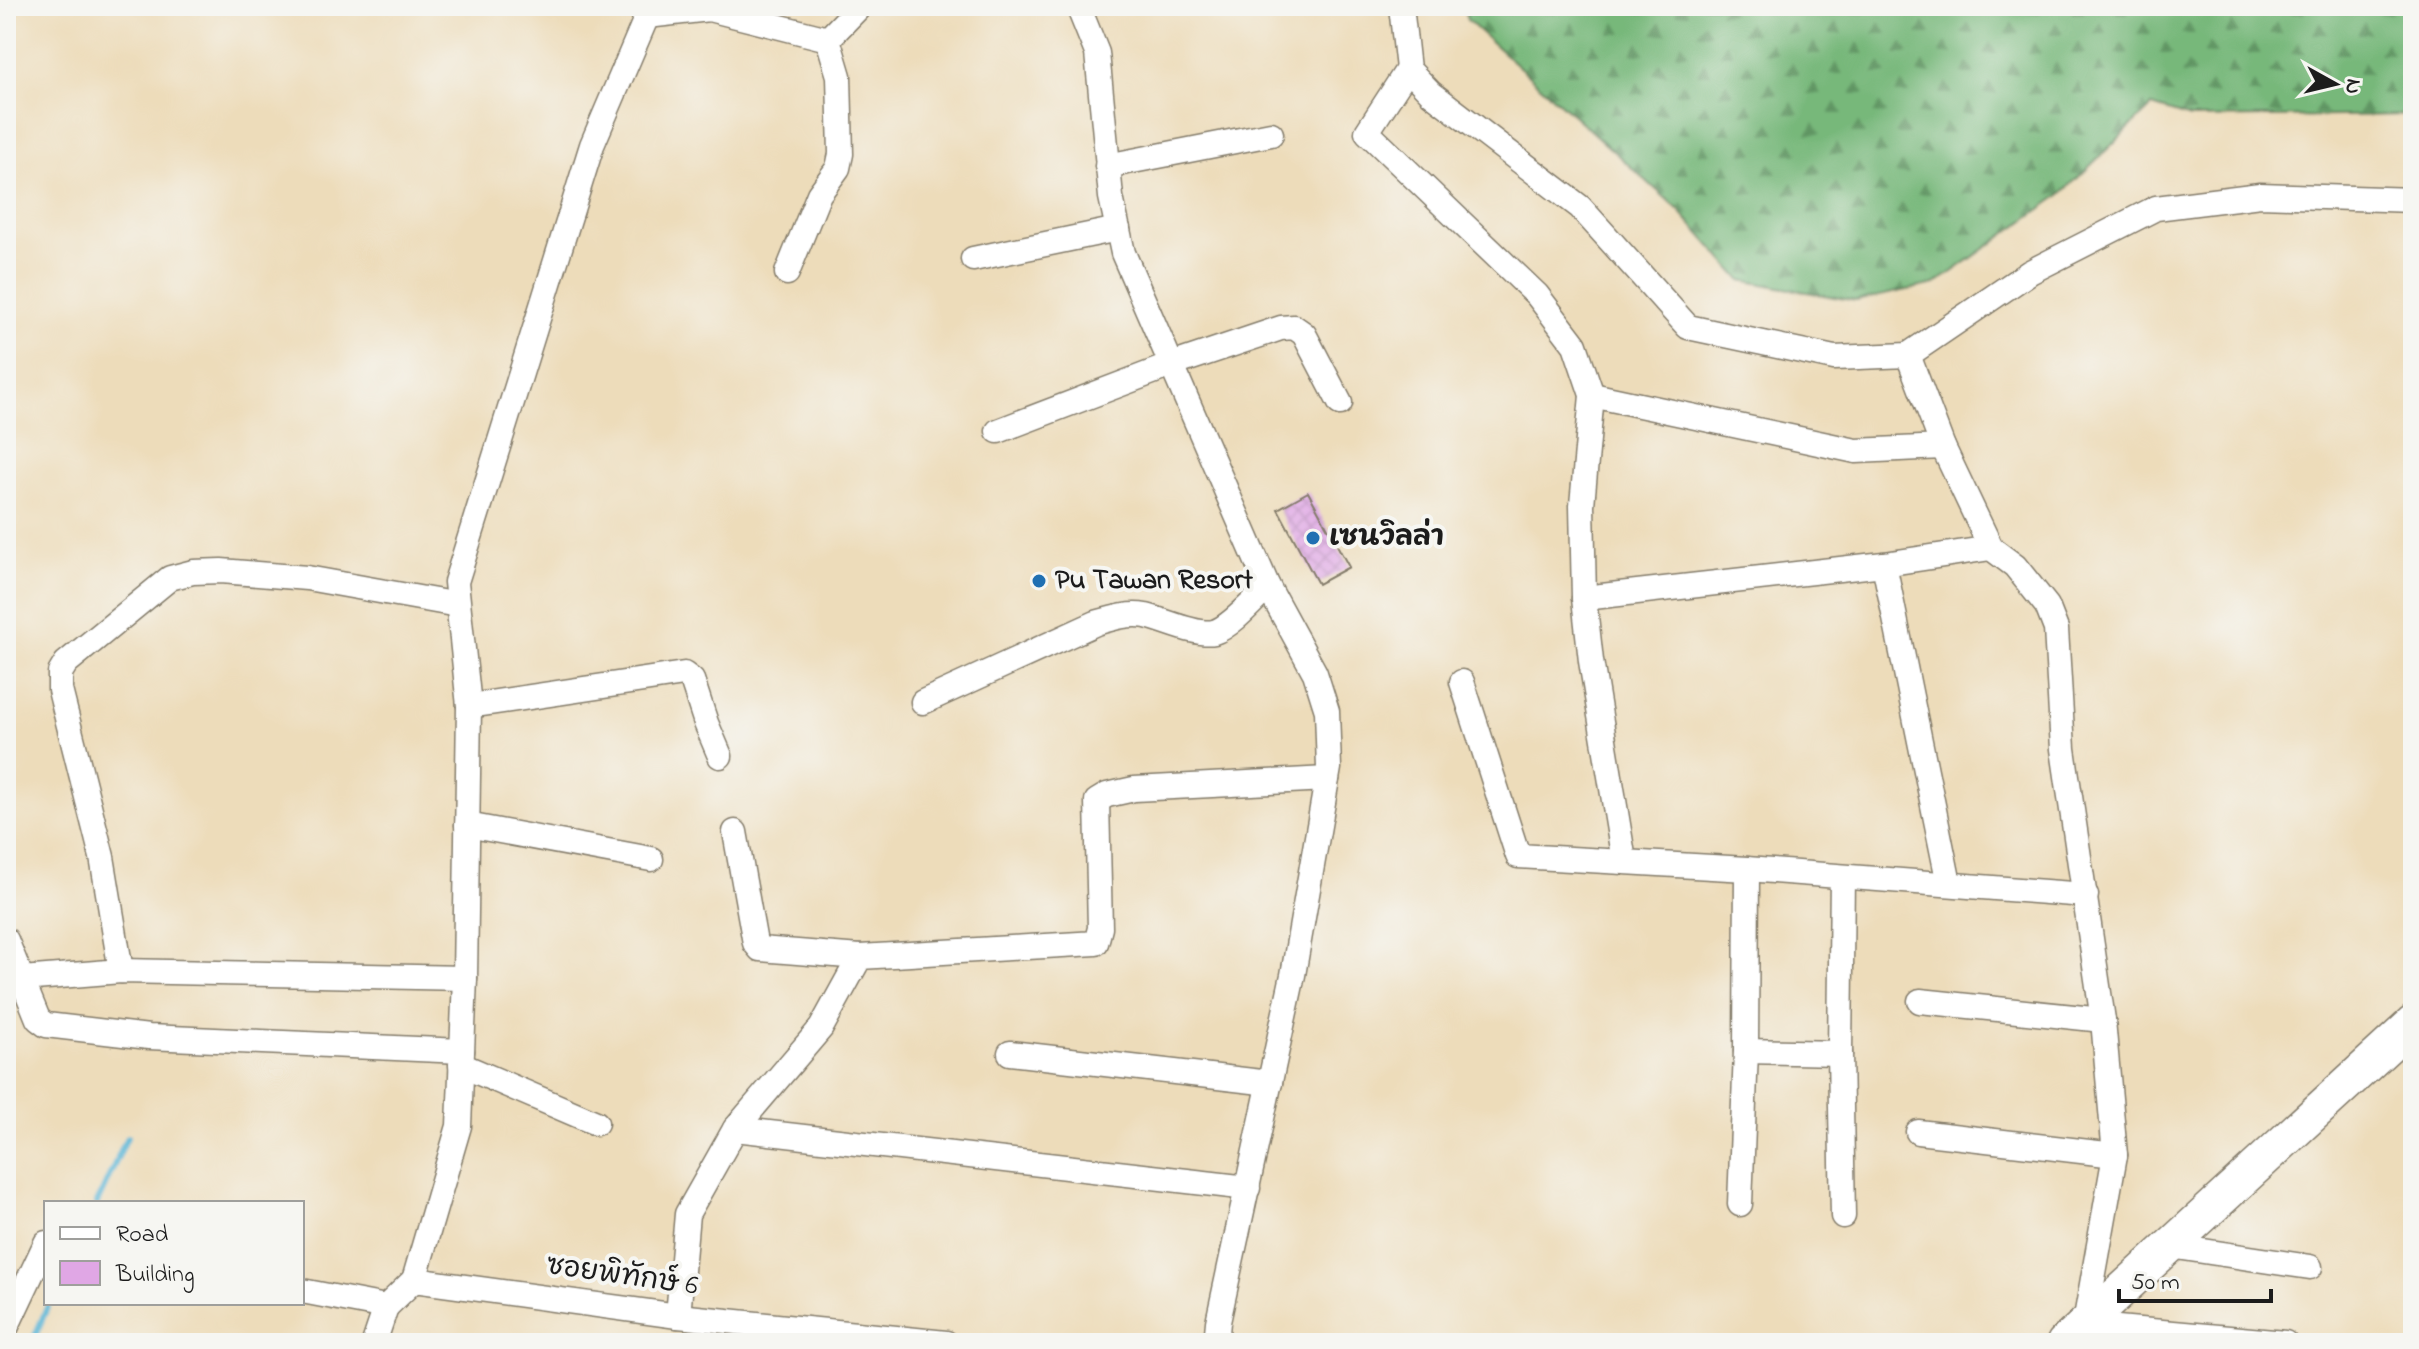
<svg xmlns="http://www.w3.org/2000/svg" width="2419" height="1349" font-family="'Indie Flower','Playpen Sans Thai',sans-serif">
<style>
.forest{fill:url(#forest-firs);stroke:#4a6a4b;stroke-width:2}
.lines{fill:none;stroke-linecap:round;stroke-linejoin:round}
.stream{stroke:#56b4d4;stroke-width:6}
.building{fill:url(#building-cross-hatch)}
.street-casing{stroke:#847c6b;stroke-width:27}
.secondary-casing{stroke:#847c6b;stroke-width:37}
.street{stroke:#fff;stroke-width:24}
.secondary{stroke:#fff;stroke-width:34}
.poi-dot{fill:#1f6fb2;stroke:#f6f6f2;stroke-width:3}
.labels{text-anchor:middle;dominant-baseline:central;stroke-width:8;stroke-linejoin:round;paint-order:stroke}
.poi-label{font-size:28px;font-weight:bold;fill:#1c1c1c;stroke:#f6f6f2;text-anchor:start}
.street-label{font-size:28px;fill:#1c1c1c;stroke:#f6f6f2}
</style>
<defs>
<pattern id="forest-firs" width="22" height="20" patternUnits="userSpaceOnUse" patternTransform="scale(2)"><rect width="22" height="20" fill="#77b87a"/><path d="M5 1l3.5 6h-7zM16 11l3.5 6h-7z" fill="#619563"/></pattern>
<pattern id="building-cross-hatch" width="8" height="8" patternUnits="userSpaceOnUse" patternTransform="scale(2)"><rect width="8" height="8" fill="#e0a7e5"/><path d="M0 0l8 8M0 8l8-8" fill="none" stroke="#c08fc4"/></pattern>
</defs>
<rect width="100%" height="100%" fill="#f6f6f2"/>
<filter id="ink" filterUnits="userSpaceOnUse"><feTurbulence type="fractalNoise" baseFrequency=".0125" numOctaves="2"/><feDisplacementMap in="SourceGraphic" scale="16" xChannelSelector="R" yChannelSelector="G"/><feConvolveMatrix kernelMatrix="1 2 1 2 8 2 1 2 1" color-interpolation-filters="sRGB"/></filter>
<filter id="wash" filterUnits="userSpaceOnUse"><feTurbulence type="fractalNoise" baseFrequency=".006" numOctaves="4" result="noise"/><feDisplacementMap in="SourceGraphic" scale="32" xChannelSelector="R" yChannelSelector="G"/><feGaussianBlur stdDeviation="1.8" result="paint"/><feColorMatrix in="noise" values="0 0 0 0 0 0 0 0 0 0 0 0 0 0 0 0 0 1.4 0 .05"/><feComposite in="paint" operator="in"/></filter>
<g filter="url(#wash)">
<rect width="100%" height="100%" fill="#eddcba"/>
<!-- forest -->
<path class="forest" d="M1463,6H2413V115L2190,118L2152,106L2059,196L1935,284L1856,301L1741,280L1679,210L1467,20Z"/>
<g class="lines">
<!-- stream -->
<g class="stream">
<path d="M97,1203L127,1137"/>
<path d="M32,1343L49,1303"/>
</g>
</g>
<g id="blocks">
<!-- building -->
<path class="building" d="M1308,492L1349,567L1318,584L1278,509Z"/>
</g>
</g>
<g filter="url(#ink)">
<use href="#blocks" fill-opacity="0" stroke="#847c6b" stroke-width="2"/>
<g class="lines">
<defs>
<g id="street">
<path d="M1078,6L1097,53L1111,197L1123,253L1268,587L1315,673L1327,711L1329,768L1293,975L1218,1322L1216,1343"/>
<path d="M1401,6L1408,69L1431,93L1580,207L1688,327L1834,358L1908,355L2030,272L2156,208L2260,195L2413,200"/>
<path d="M1408,69L1367,132L1537,295L1575,345L1592,395L1582,505L1584,598L1591,661L1624,861"/>
<path d="M1107,166L1271,134"/>
<path d="M973,259L1118,229"/>
<path d="M787,273L819,194L838,168L841,154L839,76L828,39"/>
<path d="M1908,355L1943,447L1991,548L2015,566L2047,606L2056,629L2063,749L2103,1020L2115,1155L2084,1329"/>
<path d="M1592,395L1856,451L1943,447"/>
<path d="M998,431L1171,365L1281,328L1294,327L1304,334L1340,403"/>
<path d="M1884,564L1949,884"/>
<path d="M1584,598L1884,564L1991,548"/>
<path d="M1462,682L1518,856L1747,869L2086,895"/>
<path d="M923,702L1096,623C1113,618 1128,613 1146,616C1164,620 1197,636 1214,632C1231,627 1255,599 1268,587"/>
<path d="M469,706L684,674L692,680L706,723L720,756"/>
<path d="M467,825L651,859"/>
<path d="M735,832L755,943L760,949L860,957"/>
<path d="M1842,877L1840,1053L1843,1216"/>
<path d="M6,940L38,1019L46,1025L149,1037L462,1051"/>
<path d="M121,971L102,857L60,690V673L66,663L170,578L193,572L221,571L307,578L458,605"/>
<path d="M22,979L121,971L465,978"/>
<path d="M1920,1001L2103,1020"/>
<path d="M1746,1051L1840,1053"/>
<path d="M1010,1053L1270,1083"/>
<path d="M461,1065L596,1123"/>
<path d="M735,1129L1248,1188"/>
<path d="M1918,1132L2115,1155"/>
<path d="M1740,1204L1746,1051L1747,869"/>
<path d="M2170,1246L2310,1267"/>
<path d="M414,1280L459,1126L465,978L469,706L456,582L592,145L647,16L709,9L828,39L860,6"/>
<path d="M302,1291L386,1307L414,1280L678,1316L946,1343"/>
<path d="M678,1316L687,1214L735,1129L821,1028L860,957L1096,943L1100,928L1097,801L1107,795L1134,789L1327,779"/>
<path d="M2084,1325L2285,1343"/>
<path d="M6,1328L46,1243"/>
<path d="M374,1343L386,1307"/>
</g>
<path id="secondary" d="M2064,1343L2413,1023"/>
</defs>
<!-- street casing -->
<use href="#street" class="street-casing"/>
<!-- secondary casing -->
<use href="#secondary" class="secondary-casing"/>
<!-- street -->
<use href="#street" class="street"/>
<!-- secondary -->
<use href="#secondary" class="secondary"/>
</g>
</g>
<!-- markers -->
<g class="poi-dot">
<circle cx="1313" cy="538" r="8"/>
<circle cx="1039" cy="581" r="8"/>
</g>
<g class="labels">
<!-- poi labels -->
<g class="poi-label">
<text x="1329" y="538">เซนวิลล่า</text>
<text x="1055" y="581">Pu Tawan Resort</text>
</g>
<!-- street labels -->
<g class="street-label">
<text transform="translate(622 1277) rotate(8)">ซอยพิทักษ์ 6</text>
</g>
</g>
<!-- margin -->
<rect width="2419" height="1349" fill="none" stroke="#f6f6f2" stroke-width="32"/>
<!-- legend -->
<rect x="44" y="1201" width="260" height="104" fill="#f6f6f2" stroke="#9f9f9c" stroke-width="2"/>
<rect x="60" y="1227" width="40" height="12" fill="#ffffff" stroke="#9f9f9c" stroke-width="2"/>
<text x="116" y="1241" font-size="24" fill="#1c1c1c">Road</text>
<rect x="60" y="1261" width="40" height="24" fill="#e0a7e5" stroke="#9f9f9c" stroke-width="2"/>
<text x="116" y="1281" font-size="24" fill="#1c1c1c">Building</text>
<!-- north arrow -->
<g transform="translate(2335 84) rotate(98)" stroke="#f6f6f2" stroke-width="6" paint-order="stroke">
<path d="M0-6L14 30L0 20L-14 30Z" fill="#1c1c1c"/>
<text y="-12" font-size="22" font-weight="bold" text-anchor="middle" fill="#1c1c1c">N</text>
</g>
<!-- scale -->
<path d="M2119 1289v12h152v-12" fill="none" stroke="#1c1c1c" stroke-width="4"/>
<text x="2131" y="1289" font-size="24" fill="#1c1c1c" stroke="#f6f6f2" stroke-width="6" paint-order="stroke">50 m</text>
</svg>
